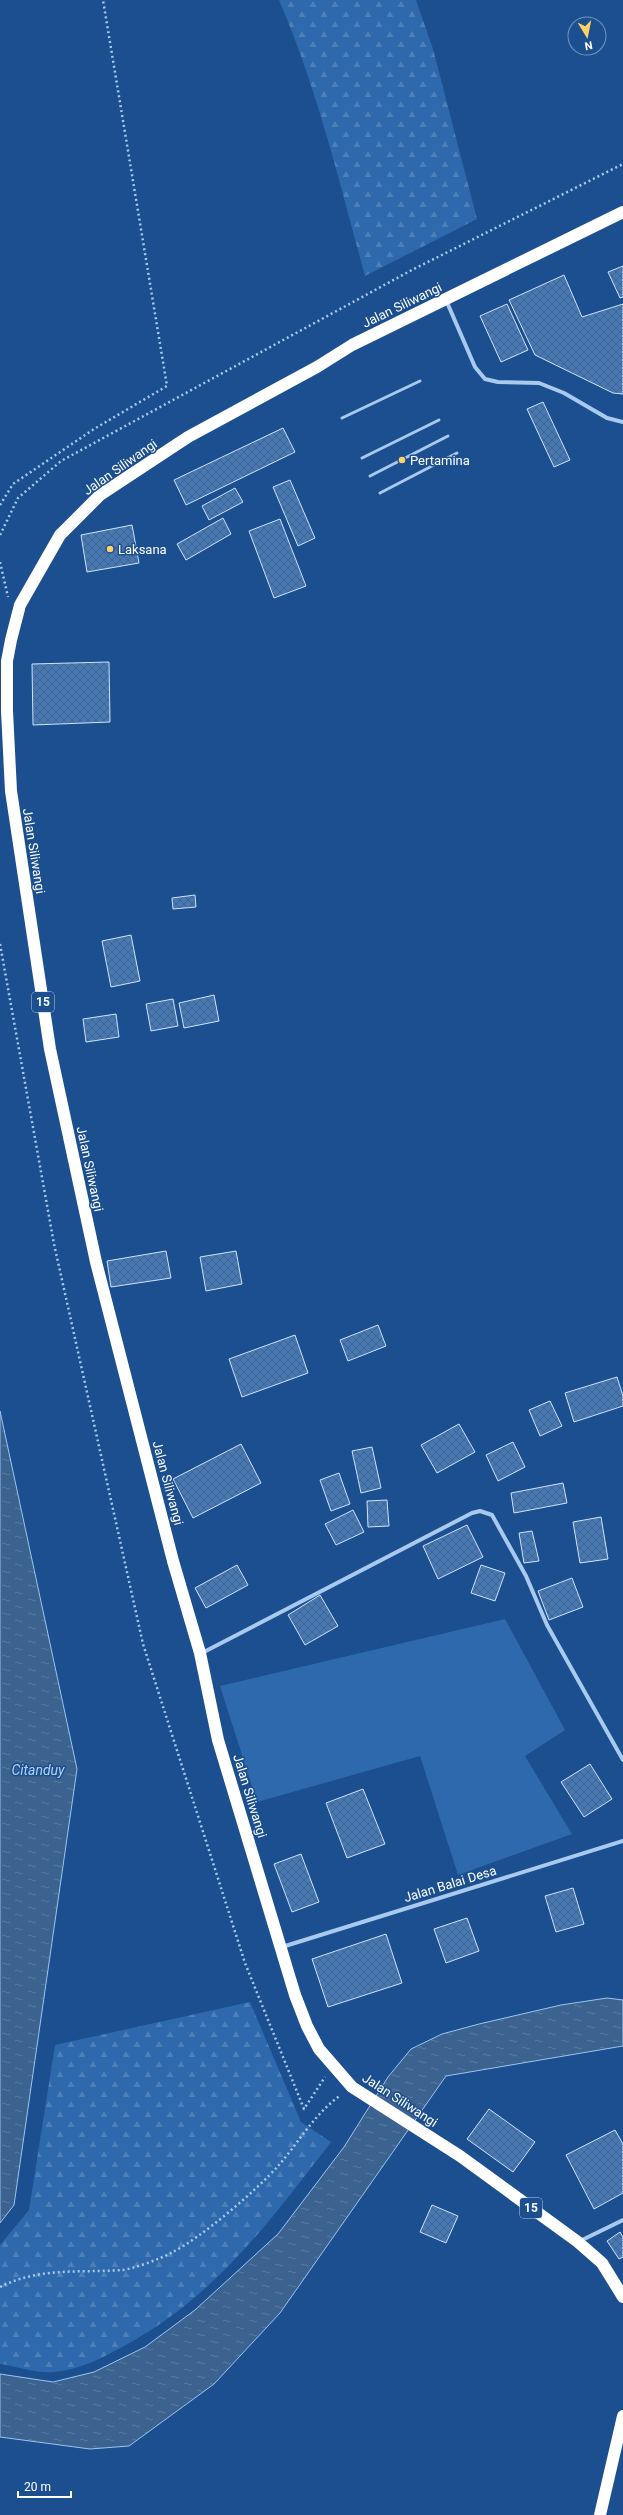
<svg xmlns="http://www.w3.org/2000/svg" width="623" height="2515" font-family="Roboto,sans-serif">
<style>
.green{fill:#2e69ad}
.forest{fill:url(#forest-firs)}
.water{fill:url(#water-ripples);stroke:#9cc4f0}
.building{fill:url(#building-cross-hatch);stroke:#cfe3fa}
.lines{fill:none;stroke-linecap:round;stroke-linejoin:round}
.path{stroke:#a9c9ee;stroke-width:2.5;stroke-dasharray:2 3;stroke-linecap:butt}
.lane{stroke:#a9c9ee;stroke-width:3}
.street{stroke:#a9c9ee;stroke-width:4}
.highway{stroke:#fff;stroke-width:12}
.poi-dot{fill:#ffd166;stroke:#1b4f8f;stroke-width:1.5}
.labels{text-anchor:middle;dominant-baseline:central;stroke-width:3;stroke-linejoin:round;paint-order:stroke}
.shield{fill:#1b4f8f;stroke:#bbcadd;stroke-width:1}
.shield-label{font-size:12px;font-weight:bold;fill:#fff}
.street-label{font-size:13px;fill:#fff;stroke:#1b4f8f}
.poi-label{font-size:13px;fill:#fff;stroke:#1b4f8f;text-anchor:start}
.water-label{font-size:14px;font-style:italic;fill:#b5d3f5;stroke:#1b4f8f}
</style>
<defs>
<pattern id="forest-firs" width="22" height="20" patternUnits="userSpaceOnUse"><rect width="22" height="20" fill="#2e69ad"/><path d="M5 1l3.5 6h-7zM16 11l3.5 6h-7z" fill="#4d80b9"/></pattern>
<pattern id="water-ripples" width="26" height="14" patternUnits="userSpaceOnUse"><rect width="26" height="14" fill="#3c6290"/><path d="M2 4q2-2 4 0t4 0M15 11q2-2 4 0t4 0" fill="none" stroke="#597aa1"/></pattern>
<pattern id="building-cross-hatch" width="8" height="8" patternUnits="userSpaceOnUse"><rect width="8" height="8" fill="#4478b7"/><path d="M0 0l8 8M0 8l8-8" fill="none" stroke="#486282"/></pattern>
</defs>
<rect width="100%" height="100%" fill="#1b4f8f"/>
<!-- green -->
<path class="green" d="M505,1619L565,1730L525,1756L572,1834L458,1875L420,1756L257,1802L220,1686Z"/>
<!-- forest -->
<g class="forest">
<path d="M279,0H416L433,49L477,219L365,276C340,184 317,88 279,0Z"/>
<path d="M250,2002L301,2122L331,2142C270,2221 215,2297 124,2346C102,2358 80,2370 54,2372C37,2374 16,2366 0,2364V2245L29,2210L55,2045Z"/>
</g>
<!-- water -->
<g class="water">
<path d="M0,1411L77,1769L14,2205L0,2223Z"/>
<path d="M607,1998L623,2000V2046L446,2076L280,2313L214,2384L129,2446L90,2449L0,2437V2374L53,2382L94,2372L145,2347L195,2310L278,2234L344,2147L388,2077L411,2049L442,2034L479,2024L561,2005Z"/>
</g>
<!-- building -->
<g class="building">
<path d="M623,266V297L620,298L608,272Z"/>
<path d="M564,275L582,317L623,304V394L613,393L535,355L509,300Z"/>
<path d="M507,304L528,350L501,362L480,316Z"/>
<path d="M543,402L570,460L554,467L527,409Z"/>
<path d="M283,428L295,452L186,505L174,480Z"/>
<path d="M290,480L315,538L298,546L273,487Z"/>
<path d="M235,488L243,502L209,520L202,506Z"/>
<path d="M223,518L231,534L186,560L177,544Z"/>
<path d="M280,519L306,586L274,598L249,531Z"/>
<path d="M132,525L139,563L87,572L81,535Z"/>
<path d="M109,662L110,722L33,725L32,664Z"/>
<path d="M195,895L196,907L173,909L172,898Z"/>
<path d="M131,935L140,981L111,987L102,941Z"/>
<path d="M214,995L219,1021L184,1028L179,1003Z"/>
<path d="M173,999L178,1026L151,1031L146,1004Z"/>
<path d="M116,1014L119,1037L86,1042L83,1019Z"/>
<path d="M166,1251L171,1278L111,1287L107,1261Z"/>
<path d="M236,1251L242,1284L206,1291L200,1257Z"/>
<path d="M378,1325L386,1346L348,1361L340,1340Z"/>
<path d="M295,1335L308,1373L242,1397L229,1359Z"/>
<path d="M617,1377L623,1396V1406L574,1422L565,1393Z"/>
<path d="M550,1401L562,1426L540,1436L529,1410Z"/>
<path d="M459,1424L475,1452L437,1473L421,1445Z"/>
<path d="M513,1442L525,1467L498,1481L486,1455Z"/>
<path d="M241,1444L261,1483L193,1518L173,1479Z"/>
<path d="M372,1447L381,1488L361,1493L352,1451Z"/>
<path d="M339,1473L350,1504L331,1511L320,1480Z"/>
<path d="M563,1483L567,1503L514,1513L511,1493Z"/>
<path d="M387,1500L389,1526L368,1527L367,1501Z"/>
<path d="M353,1510L364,1532L336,1545L325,1524Z"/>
<path d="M601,1517L608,1559L580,1563L573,1522Z"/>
<path d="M467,1525L483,1557L438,1579L423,1546Z"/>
<path d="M532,1531L539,1561L524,1563L519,1533Z"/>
<path d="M237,1565L248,1585L206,1608L195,1588Z"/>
<path d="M481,1565L505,1573L495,1601L471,1593Z"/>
<path d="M572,1578L583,1607L549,1620L538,1591Z"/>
<path d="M320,1595L338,1626L305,1645L288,1615Z"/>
<path d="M590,1764L612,1799L584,1817L561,1782Z"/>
<path d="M363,1789L385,1844L347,1858L326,1803Z"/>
<path d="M301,1854L319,1902L292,1912L274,1864Z"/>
<path d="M573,1888L584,1924L556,1932L545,1896Z"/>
<path d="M467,1918L479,1951L446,1963L434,1929Z"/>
<path d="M386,1934L402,1983L328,2007L312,1959Z"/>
<path d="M489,2109L535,2142L513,2172L467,2139Z"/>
<path d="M615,2130L623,2144V2193L594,2209L566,2155Z"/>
<path d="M432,2205L458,2216L446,2243L420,2232Z"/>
<path d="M620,2232L623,2237V2257L619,2259L607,2241Z"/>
</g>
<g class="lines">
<!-- path -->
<g class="path">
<path d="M0,505L13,484L94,429L167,386L103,0"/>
<path d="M0,535L18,498L61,461L410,271L623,164"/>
<path d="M0,562L8,597"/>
<path d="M0,944L54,1244L143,1644L245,1963L304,2109L325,2077"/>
<path d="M0,2287C39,2267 80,2273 122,2270C133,2269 160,2259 171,2253C201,2238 256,2191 279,2165C299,2142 315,2113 341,2095"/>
</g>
<!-- lane -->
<g class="lane">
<path d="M342,418L420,381"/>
<path d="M362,458L439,420"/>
<path d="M370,476L448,436"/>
<path d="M380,493L457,453"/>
</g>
<!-- street -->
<g class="street">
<path d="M446,300L475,367L485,379L498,382L539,383L564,393L607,418L623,422"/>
<path d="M202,1653L472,1513L480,1511L492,1515L526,1576L547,1625L623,1760"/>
<path d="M282,1947L623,1841"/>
<path d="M580,2241L623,2220"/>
</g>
<!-- highway -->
<g class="highway">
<path d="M623,212L352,345L317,367L188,437L100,495L60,535L20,605L11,640L7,661V711L11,791L50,1049L96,1262L173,1561L200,1653L218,1740L295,1995L307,2026L319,2049L352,2087L460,2156L578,2242L602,2263L623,2297"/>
<path d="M600,2515L623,2416"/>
</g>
</g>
<!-- markers -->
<g class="poi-dot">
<circle cx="402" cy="460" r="4"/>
<circle cx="110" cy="549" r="4"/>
</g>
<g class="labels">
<!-- shield labels -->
<g class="shield">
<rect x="32" y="992" width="22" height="20" rx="3"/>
<rect x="520" y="2198" width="22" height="20" rx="3"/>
</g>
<g class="shield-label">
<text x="43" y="1002">15</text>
<text x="531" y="2208">15</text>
</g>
<!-- street labels -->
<g class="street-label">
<text transform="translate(402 305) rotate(-26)">Jalan Siliwangi</text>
<text transform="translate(120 467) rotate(-35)">Jalan Siliwangi</text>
<text transform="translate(34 851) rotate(81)">Jalan Siliwangi</text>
<text transform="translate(90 1169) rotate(78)">Jalan Siliwangi</text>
<text transform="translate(168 1483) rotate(75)">Jalan Siliwangi</text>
<text transform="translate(250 1796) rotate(73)">Jalan Siliwangi</text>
<text transform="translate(450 1884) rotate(-17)">Jalan Balai Desa</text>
<text transform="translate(400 2100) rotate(33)">Jalan Siliwangi</text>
</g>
<!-- poi labels -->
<g class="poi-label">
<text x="410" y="460">Pertamina</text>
<text x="118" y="549">Laksana</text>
</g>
<!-- water labels -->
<g class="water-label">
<text x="38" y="1770">Citanduy</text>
</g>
</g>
<!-- north arrow -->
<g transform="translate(587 36) rotate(170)"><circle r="19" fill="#1b4f8f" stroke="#7695bc"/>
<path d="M0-3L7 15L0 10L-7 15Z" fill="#ffd166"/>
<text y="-6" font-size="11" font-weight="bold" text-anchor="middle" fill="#ffffff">N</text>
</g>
<!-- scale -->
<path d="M18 2491v6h53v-6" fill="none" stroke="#ffffff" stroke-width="2"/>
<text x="24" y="2491" font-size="12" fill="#ffffff" stroke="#1b4f8f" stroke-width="3" paint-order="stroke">20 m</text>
</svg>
